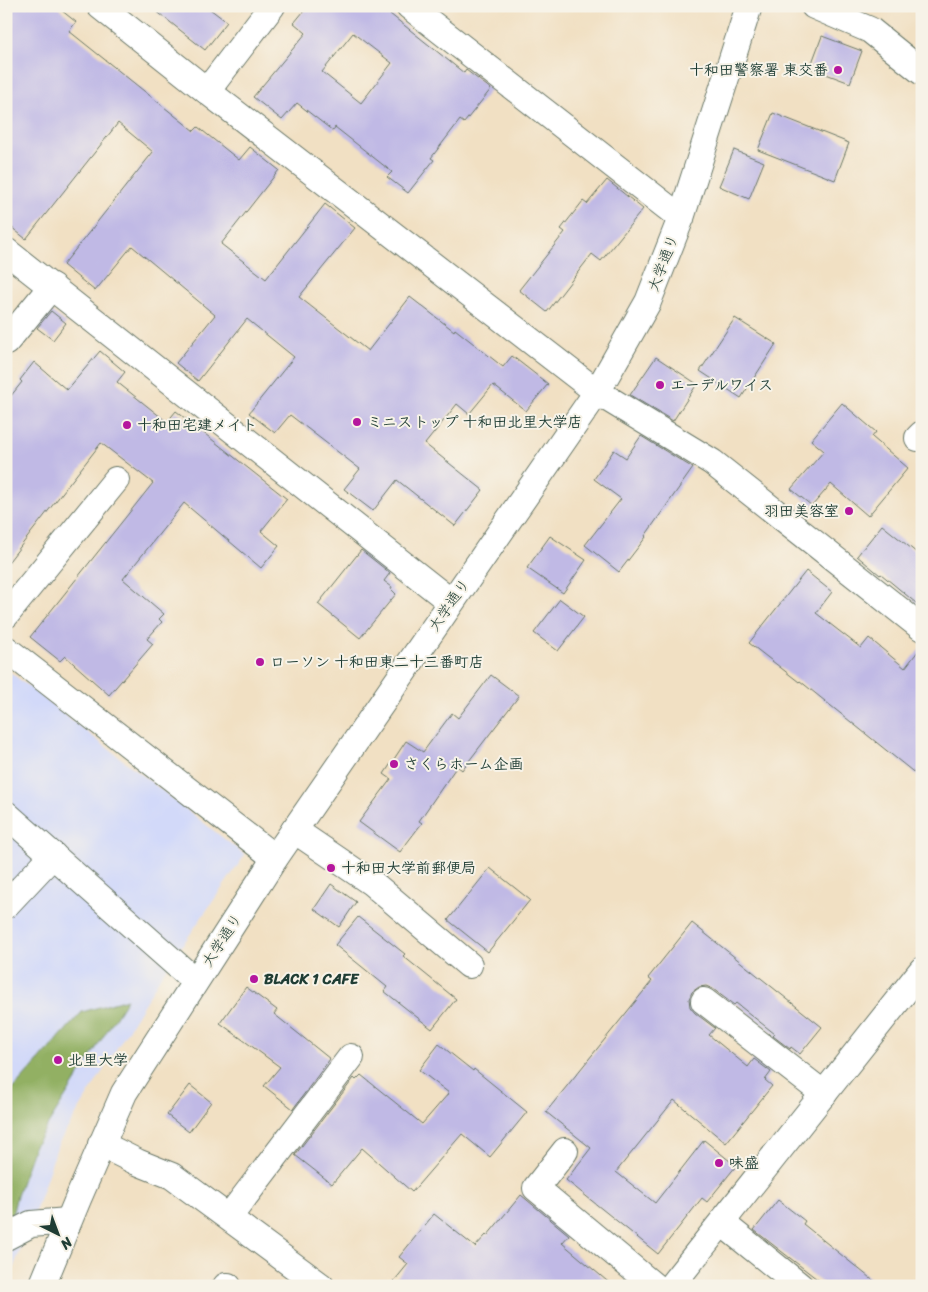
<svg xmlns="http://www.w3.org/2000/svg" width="928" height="1292" font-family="Sriracha,'Klee One',sans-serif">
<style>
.built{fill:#d2d9f9}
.forest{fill:#92b063;stroke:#58764c}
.building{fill:#c0b9e5;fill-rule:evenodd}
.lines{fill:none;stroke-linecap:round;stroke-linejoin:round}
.minor-casing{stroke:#687666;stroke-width:28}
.minor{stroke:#fff;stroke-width:26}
.poi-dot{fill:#b5179e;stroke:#f7f3e8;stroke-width:2}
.labels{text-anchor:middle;stroke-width:4;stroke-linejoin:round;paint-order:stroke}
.poi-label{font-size:15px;font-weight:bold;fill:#1f3d34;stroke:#f7f3e8;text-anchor:start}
.street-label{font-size:15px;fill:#1f3d34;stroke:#f7f3e8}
</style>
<rect width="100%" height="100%" fill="#f7f3e8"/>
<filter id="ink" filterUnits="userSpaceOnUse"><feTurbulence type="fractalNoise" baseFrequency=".02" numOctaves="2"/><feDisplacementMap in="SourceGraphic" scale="10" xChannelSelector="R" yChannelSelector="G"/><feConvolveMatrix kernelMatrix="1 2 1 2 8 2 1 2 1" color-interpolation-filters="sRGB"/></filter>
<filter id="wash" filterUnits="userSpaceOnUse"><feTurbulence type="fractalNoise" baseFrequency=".0096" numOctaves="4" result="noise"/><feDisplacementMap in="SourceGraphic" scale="20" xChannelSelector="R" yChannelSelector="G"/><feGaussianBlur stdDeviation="1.12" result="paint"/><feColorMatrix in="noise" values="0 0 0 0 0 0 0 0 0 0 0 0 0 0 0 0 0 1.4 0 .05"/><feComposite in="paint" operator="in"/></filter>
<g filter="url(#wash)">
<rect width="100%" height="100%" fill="#f1e0c3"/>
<path class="built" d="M6,669L245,855L161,976L58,1144L31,1224L6,1286Z"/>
<path class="forest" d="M127,999L34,1147L17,1195L6,1241V1097L82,1012Z"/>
<g id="blocks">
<g class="building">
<path d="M6,6H56L76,22L69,31L194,131L198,127L239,160L250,147L279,170L221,244L266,279L325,204L355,228L299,297L368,351L410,297L454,331L455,329L503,367L512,356L548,384L526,411L493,385L469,414L457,404L425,444L483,490L455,526L397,480L373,511L344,489L360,469L290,415L275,433L249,413L294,357L247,319L198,381L176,363L215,315L132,246L95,291L63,265L153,152L118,123L26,239L6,223Z"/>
<path d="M150,6H206L227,22L205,50Z"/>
<path d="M308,6H380L464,73L466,70L491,89L464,123L460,120L431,158L434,160L408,193L387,177L392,172L335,127L333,131L297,103L282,120L253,97L306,33L294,23ZM353,33L392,63L361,103L322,72Z"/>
<path d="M822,36L862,51L850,83L810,68Z"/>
<path d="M773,113L849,143L835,180L758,150Z"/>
<path d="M734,150L764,162L749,199L719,186Z"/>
<path d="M607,180L643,209L601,261L592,254L547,312L519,290L565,232L561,229L583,201L587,204Z"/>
<path d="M51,311L66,323L53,340L37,328Z"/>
<path d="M735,318L776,344L741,398L700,371Z"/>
<path d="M100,351L125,372L117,382L167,422L176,411L287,499L261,531L279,546L261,568L184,503L123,579L164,614L159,619L162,622L147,639L153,644L109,695L65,656L60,661L30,637L153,483L101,443L6,565V402L22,382L20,380L34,362L67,390Z"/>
<path d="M656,357L697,384L673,421L630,395Z"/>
<path d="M842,403L876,432L872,437L908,468L868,516L831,484L812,506L791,489L824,451L811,440Z"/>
<path d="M641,436L693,468L645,536L646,537L619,572L585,545L621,499L594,479L614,450L626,458Z"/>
<path d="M882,525L922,557V608L881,574L880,575L857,556Z"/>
<path d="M550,536L586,560L563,593L527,568Z"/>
<path d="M361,550L390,573L384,581L392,587L391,589L396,594L360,638L318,604Z"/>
<path d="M806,571L832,592L816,613L861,648L869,638L905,668L922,646V779L800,681L799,682L749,643Z"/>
<path d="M560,599L584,617L558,651L534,633Z"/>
<path d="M491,675L519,696L462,770L457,766L419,821L422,823L400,852L359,822L391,779L384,774L406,741L423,752L452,713L458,718Z"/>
<path d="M490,868L530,900L488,952L448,920Z"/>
<path d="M331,884L356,902L339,927L314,909Z"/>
<path d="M358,917L405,954L403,956L456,999L432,1029L384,991L387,987L335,945Z"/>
<path d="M692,923L822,1027L800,1054L791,1047L790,1049L773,1036L775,1034L736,1003L734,1005L713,989L706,986L699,987L692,992L689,999L690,1007L695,1013L715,1028L709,1035L748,1067L754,1059L771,1072L765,1080L772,1086L726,1143L674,1100L616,1172L655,1203L704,1140L736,1166L707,1202L702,1198L658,1254L566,1180L591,1148L546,1112L652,981L648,978Z"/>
<path d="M246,987L277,1010L274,1014L330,1059L293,1109L264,1086L280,1067L220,1023Z"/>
<path d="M439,1044L473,1071L474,1069L527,1112L490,1157L462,1134L412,1192L362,1148L332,1184L295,1155L354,1078L356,1080L361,1075L422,1124L449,1093L419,1070Z"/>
<path d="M190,1085L211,1102L189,1132L167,1115Z"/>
<path d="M521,1195L569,1235L562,1243L613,1286H390L408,1264L399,1257L434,1214L475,1247L486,1235L487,1236Z"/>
<path d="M778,1200L805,1221L803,1224L880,1286H826L754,1230Z"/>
</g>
</g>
</g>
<g filter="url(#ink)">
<use href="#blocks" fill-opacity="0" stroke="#687666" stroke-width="1"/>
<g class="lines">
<g class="minor-casing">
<g id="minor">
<path d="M100,6L207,91L597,392L712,462L922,628"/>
<path d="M409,6L681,218"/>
<path d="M814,6L870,30L922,72"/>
<path d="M207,91L272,6"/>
<path d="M6,251L451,602"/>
<path d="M6,342L52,286"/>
<path d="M918,438L922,434"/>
<path d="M6,615L116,480"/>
<path d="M6,649L275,858"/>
<path d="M6,814L195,981"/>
<path d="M294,830L372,883L469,965"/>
<path d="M6,905L53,855"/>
<path d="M704,1001L824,1094"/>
<path d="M101,1144L137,1162L172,1176L321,1286"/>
<path d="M565,1151L536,1188L654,1286"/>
<path d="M229,1217L351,1057"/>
<path d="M722,1223L800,1286"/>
<path d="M6,1237L31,1224L68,1221"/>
<path d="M42,1286L78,1199L124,1093L275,858L597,392L648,302L681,218L749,6"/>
<path d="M226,1286H228"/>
<path d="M671,1286L922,970"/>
</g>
</g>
<use href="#minor" class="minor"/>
</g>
</g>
<g class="poi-dot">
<circle cx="838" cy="70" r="5"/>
<circle cx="660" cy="385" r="5"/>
<circle cx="357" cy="422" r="5"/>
<circle cx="127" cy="425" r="5"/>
<circle cx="849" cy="511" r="5"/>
<circle cx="260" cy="662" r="5"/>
<circle cx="394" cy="764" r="5"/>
<circle cx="331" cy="868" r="5"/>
<circle cx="254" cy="979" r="5"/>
<circle cx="58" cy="1060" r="5"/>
<circle cx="719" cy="1163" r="5"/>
</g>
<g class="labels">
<g class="poi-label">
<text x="828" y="75" text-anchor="end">十和田警察署 東交番</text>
<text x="670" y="390">エーデルワイス</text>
<text x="367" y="427">ミニストップ 十和田北里大学店</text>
<text x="137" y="430">十和田宅建メイト</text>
<text x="839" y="516" text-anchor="end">羽田美容室</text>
<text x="270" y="667">ローソン 十和田東二十三番町店</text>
<text x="404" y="769">さくらホーム企画</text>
<text x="341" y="873">十和田大学前郵便局</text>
<text x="264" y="984">BLACK 1 CAFE</text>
<text x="68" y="1065">北里大学</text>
<text x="729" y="1168">味盛</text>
</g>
<g class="street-label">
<text transform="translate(663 263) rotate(-69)" y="5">大学通り</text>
<text transform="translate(449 605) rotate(-55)" y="5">大学通り</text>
<text transform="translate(222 940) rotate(-57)" y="5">大学通り</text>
</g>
</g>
<rect width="928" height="1292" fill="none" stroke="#f7f3e8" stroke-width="25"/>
<g transform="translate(58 1234) rotate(138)" stroke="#f7f3e8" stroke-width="4" paint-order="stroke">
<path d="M0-4L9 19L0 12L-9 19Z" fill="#1f3d34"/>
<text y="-8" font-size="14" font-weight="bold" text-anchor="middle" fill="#1f3d34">N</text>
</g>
</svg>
